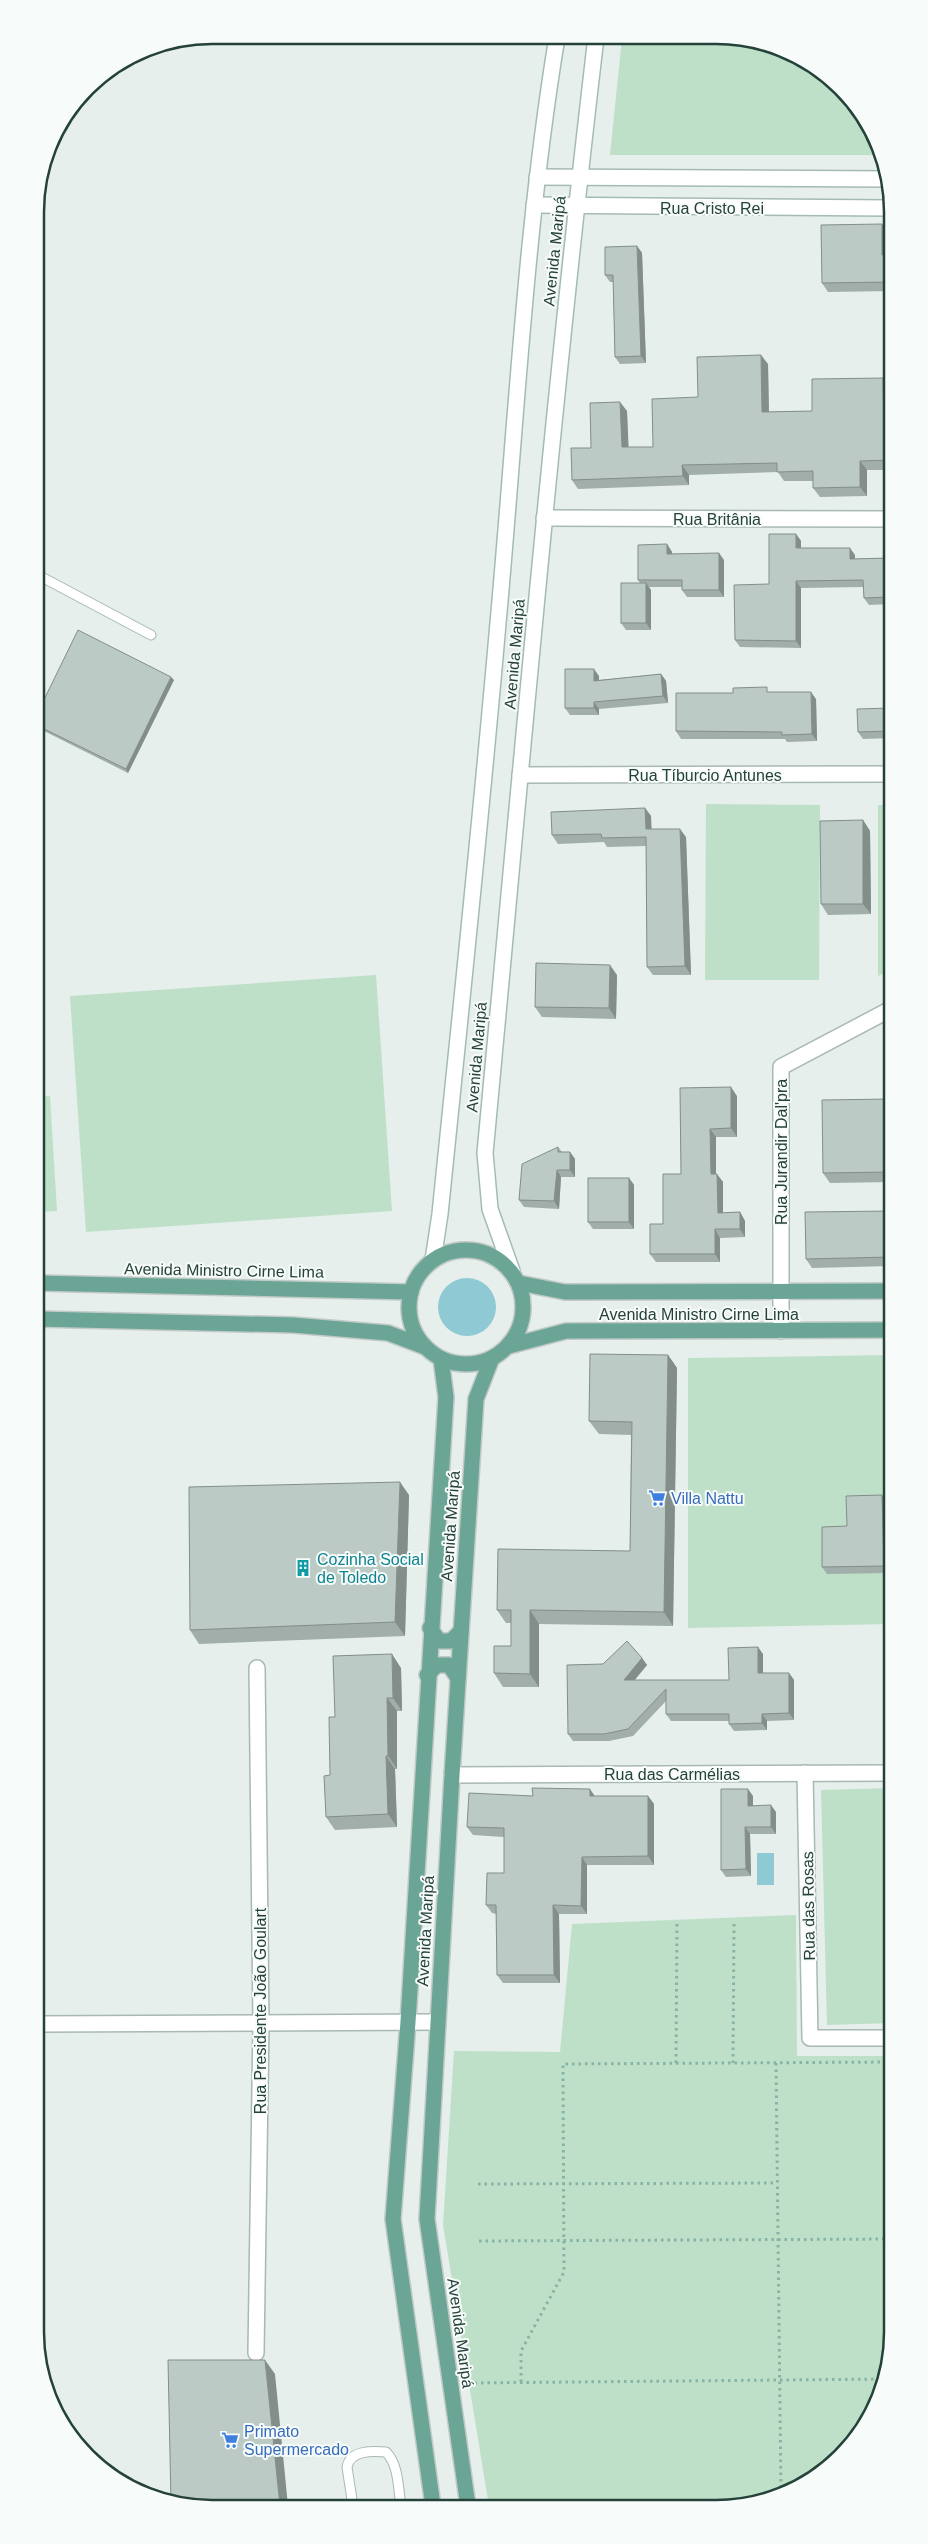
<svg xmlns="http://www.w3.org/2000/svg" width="928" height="2544" font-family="Arial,sans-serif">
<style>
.green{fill:#bfe0c8}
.water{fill:#8ec9d4}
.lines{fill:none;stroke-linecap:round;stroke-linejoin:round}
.lane-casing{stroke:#a8b8b2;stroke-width:11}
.street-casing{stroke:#a8b8b2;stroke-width:18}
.secondary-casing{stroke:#a4bbb3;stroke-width:18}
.primary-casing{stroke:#c2cac8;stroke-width:18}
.path{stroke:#86b3a5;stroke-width:3;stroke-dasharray:2.5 4;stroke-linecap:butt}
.lane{stroke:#fff;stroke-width:9}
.street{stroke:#fff;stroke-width:15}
.secondary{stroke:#fff;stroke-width:15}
.primary{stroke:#6aa596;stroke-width:15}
.wall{fill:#a1aea9}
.shaded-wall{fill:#838d89}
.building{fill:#bbcac4;stroke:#838d89}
.labels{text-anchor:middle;stroke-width:4;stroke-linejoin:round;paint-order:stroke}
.street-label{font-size:16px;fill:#24423a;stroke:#f7fbf9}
.shop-label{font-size:16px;fill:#366cbe;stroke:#f7fbf9;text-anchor:start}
.culture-label{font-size:16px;fill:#0d838f;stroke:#f7fbf9;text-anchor:start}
.rim{fill:none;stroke:#24423a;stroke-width:2.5}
</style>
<rect width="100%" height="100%" fill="#e6efeb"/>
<g class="green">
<path d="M622,38H751L804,59L841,87L875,133L882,155H610Z"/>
<path d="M706,804L820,805L819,980H705Z"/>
<path d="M878,805H890L891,970L878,976Z"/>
<path d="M376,975L392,1211L86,1232L70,996Z"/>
<path d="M50,1096L57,1211L37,1212V1097Z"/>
<path d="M891,1355L892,1624L688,1628V1358Z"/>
<path d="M892,1788V2023L827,2025L821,1790Z"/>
<path d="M796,1915L797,2056H892L893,2343L880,2400L849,2449L805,2485L751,2506H489L443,2225L454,2051L560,2052L572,1924Z"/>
</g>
<g class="water">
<circle cx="467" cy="1307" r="29"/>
<rect x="757" y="1853" width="17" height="32"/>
</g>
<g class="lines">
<g class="lane-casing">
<g id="lane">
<path d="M36,574L151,635"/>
<path d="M353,2506L347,2467C350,2450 372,2451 386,2452C399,2465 398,2488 401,2506"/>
</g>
</g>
<g class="street-casing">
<g id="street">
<path d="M544,518L890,519"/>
<path d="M520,775L890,774"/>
<path d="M781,1331V1067L891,1009"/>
<path d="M805,1773L810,2038H892"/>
<path d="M452,1775L892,1773"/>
<path d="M38,2024L437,2022"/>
<path d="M256,2353L261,2023L257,1668"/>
</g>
</g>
<g class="secondary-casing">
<g id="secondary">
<path d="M537,177L890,179"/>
<path d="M534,205L890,208"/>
<path d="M433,1260L440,1214C460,1017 481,820 498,623C516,427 525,231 557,37"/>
<path d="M512,1271L490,1209L485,1153C520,781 552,409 596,37"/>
</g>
</g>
<g class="primary-casing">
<g id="primary">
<circle cx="466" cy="1307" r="57"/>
<path d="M37,1283L411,1292"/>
<path d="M519,1283L565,1292L891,1291"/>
<path d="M37,1319L293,1325L388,1333L425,1347"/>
<path d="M509,1346L566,1331L891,1330"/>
<path d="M430,1628L439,1641H451L461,1631"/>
<path d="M427,1675L437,1665H449L458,1678"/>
<path d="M433,2506L393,2219L408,2022L446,1397L441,1359"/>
<path d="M468,2506L427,2219L452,1775L476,1399L492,1358"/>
</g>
</g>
<g class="path">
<path d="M676,2063L677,1924"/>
<path d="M733,2063L734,1924"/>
<path d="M776,2063L781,2494"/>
<path d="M478,2184L777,2183"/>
<path d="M479,2241L892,2239"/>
<path d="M521,2382V2351L564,2272L563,2064L892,2062"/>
<path d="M468,2383L884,2379"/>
</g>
<use href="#lane" class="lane"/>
<use href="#street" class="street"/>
<use href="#secondary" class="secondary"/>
<use href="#primary" class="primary"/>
</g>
<g class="wall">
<path d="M882,224L888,234L889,255H890V291L828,292L822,283Z"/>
<path d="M637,246L642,253L646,363L620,364L615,357L613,282H610L605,275Z"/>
<path d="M768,364L769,412L812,411L890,387V470H867V496L820,497L813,488V481H784L778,472L689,475V485L578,489L572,480L591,448L627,411L628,447H653L698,397Z"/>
<path d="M796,534L801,541V548L855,555V559L890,558V604L869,605L864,598L863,587L801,588V648L740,647L735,640L769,584Z"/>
<path d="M667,544L672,552V554L724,560V597H687L682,590V587H648L651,590V630H626L621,623L640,583L638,580Z"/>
<path d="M661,674L666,681L668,703L599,709V715H570L565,708L599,676V680Z"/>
<path d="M174,680L128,773L36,727V716Z"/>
<path d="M770,692L816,699L817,741L787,742L785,739H681L676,731L733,693Z"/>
<path d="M890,708V738L863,739L858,732Z"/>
<path d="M645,808L651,816V829L686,837L691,975H653L647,967L646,846L607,847L604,842L558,844L552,835Z"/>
<path d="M863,820L870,831L871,914L828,915L821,904Z"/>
<path d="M617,975L616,1019L542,1017L535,1007Z"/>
<path d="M680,1088L737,1096V1137H716V1174L723,1182V1213L740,1212L745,1221V1237L720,1238V1262H656L650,1254L663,1224L681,1174Z"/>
<path d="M891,1099V1182L830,1183L823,1173Z"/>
<path d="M558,1147L562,1152H570L575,1159V1177H561L559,1209L524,1207L519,1200Z"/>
<path d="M629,1178L634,1185V1229H593L588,1222Z"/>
<path d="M891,1211V1266L812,1268L806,1259Z"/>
<path d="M668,1355L677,1368L673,1626L539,1624V1687H503L494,1673L511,1646V1623H506L497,1610L630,1551L631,1435L599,1434L589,1421Z"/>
<path d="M409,1495L405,1636L199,1644L190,1630Z"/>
<path d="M882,1495L887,1502L888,1573L827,1574L822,1567L847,1526Z"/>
<path d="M763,1654V1673H789L794,1680V1720L767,1721V1730L734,1731L729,1724V1721H671L666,1714V1701L633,1736L609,1741H573L568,1734L603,1664L642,1658L647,1665L634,1680H729Z"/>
<path d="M401,1668L402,1711H397V1769H395L397,1827L335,1830L326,1817L330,1775L335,1717Z"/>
<path d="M533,1796H648L654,1804V1865H587V1914H559L560,1983H503L497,1975L496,1914L492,1913L486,1905L504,1873V1837L473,1835L467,1827Z"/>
<path d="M753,1796V1806L776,1812V1834H750L751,1876L726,1877L721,1870Z"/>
</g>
<g class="shaded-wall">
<path d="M882,224L888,234L889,265L882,255Z"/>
<path d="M637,246L642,253L646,363L641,356Z"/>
<path d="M761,355L768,364L769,422L762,412Z"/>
<path d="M883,378L890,387V450L884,441Z"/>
<path d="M620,402L627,411L629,457L622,447Z"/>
<path d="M860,461L867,470V496L860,487Z"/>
<path d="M682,465L689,475V485L683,476Z"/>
<path d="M796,534L801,541V555L796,548Z"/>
<path d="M667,544L672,552V561L667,554Z"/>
<path d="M850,548L855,555V566L850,559Z"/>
<path d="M719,553L724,560V597L719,590Z"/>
<path d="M796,581L801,588V648L796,641Z"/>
<path d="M646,583L651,590V630L646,623Z"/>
<path d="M594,669L599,676V688L594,681Z"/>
<path d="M661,674L666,681L668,703L663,696Z"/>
<path d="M171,677L174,680L128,773L126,769Z"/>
<path d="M811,692L816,699L817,741L812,734Z"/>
<path d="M594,702L599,709V715L594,708Z"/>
<path d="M645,808L651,816L652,837L646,829Z"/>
<path d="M863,820L870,831L871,914L863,904Z"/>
<path d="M680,829L686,837L691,975L685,966Z"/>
<path d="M610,965L617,975L616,1019L609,1008Z"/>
<path d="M731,1087L737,1096V1137L731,1128Z"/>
<path d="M710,1129L716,1137V1182L711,1174Z"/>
<path d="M570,1152L575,1159V1177L570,1170Z"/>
<path d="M557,1170L561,1177L559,1209L554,1201Z"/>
<path d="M717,1174L723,1182V1221L718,1213Z"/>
<path d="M629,1178L634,1185V1229L629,1222Z"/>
<path d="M740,1212L745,1221V1237L740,1229Z"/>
<path d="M715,1229L720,1238V1262L715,1254Z"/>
<path d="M668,1355L677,1368L673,1626L664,1612Z"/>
<path d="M400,1482L409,1495L405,1636L395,1622Z"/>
<path d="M882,1495L887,1502L888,1573L884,1566Z"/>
<path d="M530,1610L539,1624V1687L530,1674Z"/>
<path d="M758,1647L763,1654V1680L758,1673Z"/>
<path d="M392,1654L401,1668L402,1711L393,1698Z"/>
<path d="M642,1658L647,1665L629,1687L624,1680Z"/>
<path d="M789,1673L794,1680V1720L789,1713Z"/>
<path d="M387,1698L397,1711V1769L388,1756Z"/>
<path d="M762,1714L767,1721V1730L762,1723Z"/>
<path d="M386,1756L395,1769L397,1827L388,1814Z"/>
<path d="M590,1789L596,1798L590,1796Z"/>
<path d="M748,1789L753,1796V1813L748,1806Z"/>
<path d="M648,1796L654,1804V1865L648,1856Z"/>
<path d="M771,1805L776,1812V1834L771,1827Z"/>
<path d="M745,1827L750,1834L751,1876L746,1869Z"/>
<path d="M582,1857L587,1865V1914L581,1906Z"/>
<path d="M553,1905L559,1914L560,1983L554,1975Z"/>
<path d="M265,2360L275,2374L288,2506H280Z"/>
</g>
<g class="building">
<path d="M882,224V255H890V282L822,283L821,225Z"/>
<path d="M637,246L641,356L615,357L613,275H605V247Z"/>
<path d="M761,355L762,412L812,411V379L883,378L884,441H890V460L860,461V487L813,488V471L777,472V463L682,465L683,476L572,480L571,448H591L590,403L620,402L622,447H653L652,399L698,397L697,357Z"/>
<path d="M769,534H796V548H850V559L890,558V597L864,598L863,580L796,581V641L735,640L734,585L769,584Z"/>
<path d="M667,544V554L719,553V590H682V580H638V545Z"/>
<rect x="621" y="583" width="25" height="40"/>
<path d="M78,630L171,677L126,769L36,725V716Z"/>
<path d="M565,669H594V681L661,674L663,696L594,702V708H565Z"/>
<path d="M767,687V692H811L812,734L782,735V732L676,731V693H733V688Z"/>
<path d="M890,708V731L858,732L857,709Z"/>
<path d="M645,808L646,829H680L685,966L647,967L646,837L602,838L601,834L552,835L551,812Z"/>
<path d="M863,820V904H821L820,821Z"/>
<path d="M536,963L610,965L609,1008L535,1007Z"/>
<path d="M731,1087V1128L710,1129L711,1174H717L718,1213L740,1212V1229H715V1254H650V1224H663V1174H681L680,1088Z"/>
<path d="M891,1099V1172L823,1173L822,1100Z"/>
<path d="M558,1147V1152H570V1170H557L554,1201L519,1200L522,1164Z"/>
<rect x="588" y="1178" width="41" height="44"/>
<path d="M891,1211V1257L806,1259L805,1212Z"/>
<path d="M590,1354L668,1355L664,1612L530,1610V1674L494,1673V1646H511V1610H497L498,1549L630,1551L632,1422L589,1421Z"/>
<path d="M400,1482L395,1622L190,1630L189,1487Z"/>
<path d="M882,1495L884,1566L822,1567V1527L847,1526L846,1496Z"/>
<path d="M627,1641L642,1658L624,1680H729L728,1648L758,1647V1673H789V1713L762,1714V1723L729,1724V1714H666V1689L628,1729L604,1734H568L567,1665L603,1664Z"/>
<path d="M392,1654L393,1698H387L388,1756H386L388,1814L326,1817L324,1776L330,1775L329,1717H335L333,1656Z"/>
<path d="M532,1788L590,1789V1796H648V1856L582,1857L581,1906L553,1905L554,1975H497L496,1905H486L487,1873H504V1828L467,1827L469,1793L533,1796Z"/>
<path d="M721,1789H748V1806L771,1805V1827H745L746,1869L721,1870Z"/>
<path d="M168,2360H265L280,2506H178L171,2503Z"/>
</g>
<defs>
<g id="supermarket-bare" transform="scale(1.35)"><path d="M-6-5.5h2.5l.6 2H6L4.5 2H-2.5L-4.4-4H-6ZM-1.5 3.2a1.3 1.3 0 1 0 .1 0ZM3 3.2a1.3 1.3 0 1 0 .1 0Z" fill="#3f7fe0" stroke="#f7fbf9" stroke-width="2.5" paint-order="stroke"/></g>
<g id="building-bare" transform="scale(1.35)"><path d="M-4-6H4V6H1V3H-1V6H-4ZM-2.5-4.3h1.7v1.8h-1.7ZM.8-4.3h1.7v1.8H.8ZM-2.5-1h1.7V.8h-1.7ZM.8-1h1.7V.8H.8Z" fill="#0f9aa8" stroke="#f7fbf9" stroke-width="2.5" paint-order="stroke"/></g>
</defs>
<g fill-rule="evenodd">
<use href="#supermarket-bare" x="657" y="1498"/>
<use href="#building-bare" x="303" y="1568"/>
<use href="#supermarket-bare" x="230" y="2440"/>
</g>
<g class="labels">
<g class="street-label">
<text x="712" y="214">Rua Cristo Rei</text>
<text transform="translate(554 251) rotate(-84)" y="6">Avenida Maripá</text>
<text x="717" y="525">Rua Britânia</text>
<text transform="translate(514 654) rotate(-85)" y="6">Avenida Maripá</text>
<text x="705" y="781">Rua Tíburcio Antunes</text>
<text transform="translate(476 1057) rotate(-85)" y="6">Avenida Maripá</text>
<text transform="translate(781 1152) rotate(-90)" y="6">Rua Jurandir Dal'pra</text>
<text transform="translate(224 1270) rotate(1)" y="6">Avenida Ministro Cirne Lima</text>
<text x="699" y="1320">Avenida Ministro Cirne Lima</text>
<text transform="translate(450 1526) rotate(-86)" y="6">Avenida Maripá</text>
<text x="672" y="1780">Rua das Carmélias</text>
<text transform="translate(808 1906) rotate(-91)" y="6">Rua das Rosas</text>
<text transform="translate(425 1931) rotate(-87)" y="6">Avenida Maripá</text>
<text transform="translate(260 2011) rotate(-90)" y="6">Rua Presidente João Goulart</text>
<text transform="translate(461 2333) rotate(82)" y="6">Avenida Maripá</text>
</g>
<g class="shop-label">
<text x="671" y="1504">Villa Nattu</text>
<text x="244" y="2437">Primato<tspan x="244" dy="18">Supermercado</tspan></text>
</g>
<g class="culture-label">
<text x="317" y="1565">Cozinha Social<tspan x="317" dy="18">de Toledo</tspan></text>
</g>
</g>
<path d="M0 0H928V2544H0ZM212 44H716A168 168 0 0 1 884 212V2332A168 168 0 0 1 716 2500H212A168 168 0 0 1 44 2332V212A168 168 0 0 1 212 44Z" fill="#f7fbf9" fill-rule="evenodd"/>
<path class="rim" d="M212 44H716A168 168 0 0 1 884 212V2332A168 168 0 0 1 716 2500H212A168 168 0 0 1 44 2332V212A168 168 0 0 1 212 44Z"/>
</svg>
